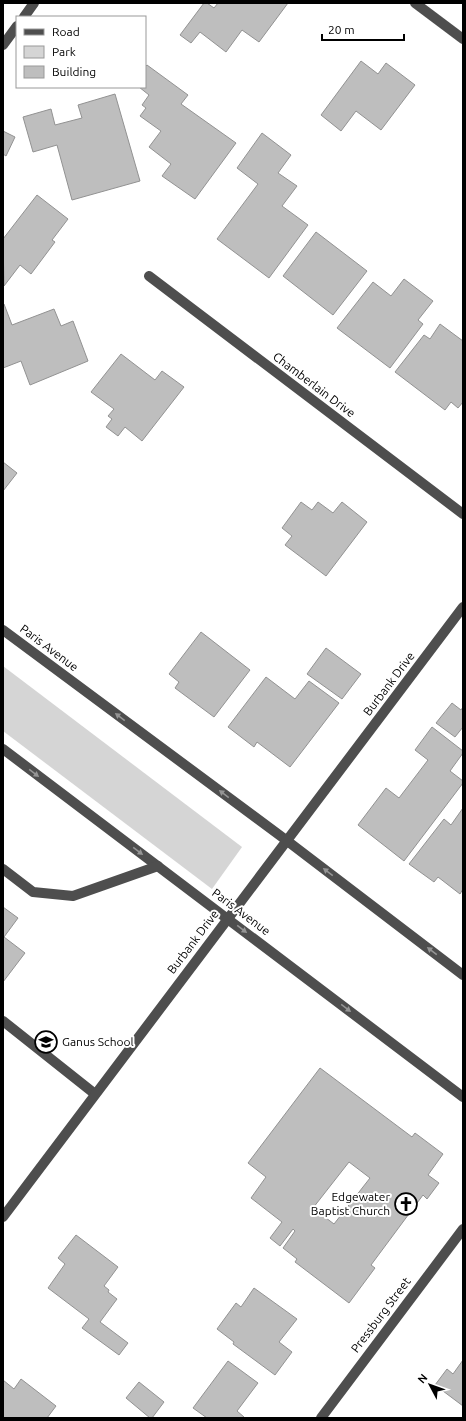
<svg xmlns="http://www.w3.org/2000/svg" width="466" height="1421" font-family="Ubuntu,sans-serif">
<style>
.green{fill:#d5d5d5}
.building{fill:#bebebe;stroke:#929292;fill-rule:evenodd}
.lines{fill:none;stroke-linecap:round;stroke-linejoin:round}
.minor{stroke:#4e4e4e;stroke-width:10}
.oneway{fill:#959595}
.labels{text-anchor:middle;stroke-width:4;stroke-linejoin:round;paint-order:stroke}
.street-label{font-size:12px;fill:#000;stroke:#fff}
.poi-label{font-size:12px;fill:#000;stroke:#fff;text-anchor:start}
</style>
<rect width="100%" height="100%" fill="#fff"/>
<path class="green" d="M3,666L242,847L212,889L3,731Z"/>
<g class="building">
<path d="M204,3H207L214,8L218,3H288L259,42L242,30L226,52L200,32L191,43L180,35Z"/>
<path d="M361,61L378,74L386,63L415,85L381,130L356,111L341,131L321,115Z"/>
<path d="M147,65L188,95L181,104L236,143L195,199L162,176L171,164L149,147L161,131L140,116L146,108L142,105L149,95L139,87H145V67Z"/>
<path d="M115,94L140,181L72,200L57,145L33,152L23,117L51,109L55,125L82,118L78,105Z"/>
<path d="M3,131L15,137L6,156L3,154Z"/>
<path d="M262,133L291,155L278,173L297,186L282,206L308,225L269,278L217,239L258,184L237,168Z"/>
<path d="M37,195L68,219L52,240L55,242L31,274L20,265L4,286L3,239Z"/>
<path d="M316,232L367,271L333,315L283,276Z"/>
<path d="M404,279L433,301L418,320L423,324L390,368L337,328L373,282L391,296Z"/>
<path d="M4,304L12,325L54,309L61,326L73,321L88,361L30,385L21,361L3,368V305Z"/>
<path d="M440,324L463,341V402L458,408L451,402L445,410L395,372L424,335L430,339Z"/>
<path d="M121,354L155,380L162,371L184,387L142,441L125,427L118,436L106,427L112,419L108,416L114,409L91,392Z"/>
<path d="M3,462L17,473L3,491Z"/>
<path d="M301,502L312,510L318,502L333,513L342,502L367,522L326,576L285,545L292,536L282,528Z"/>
<path d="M201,632L250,670L214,717L175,688L179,682L169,674Z"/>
<path d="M326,648L361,674L342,699L307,674Z"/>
<path d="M266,677L295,699L309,681L339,703L290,767L257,742L254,747L228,727Z"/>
<path d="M452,703L461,710L463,707V727L455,737L436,723Z"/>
<path d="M432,727L463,751V753L450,771L463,781V783L404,861L358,825L386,788L399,798L428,760L415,750Z"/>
<path d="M463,808V889L460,894L438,877L434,882L409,864L444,819L451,825Z"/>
<path d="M3,907L18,918L4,937L25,953L3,982Z"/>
<path d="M320,1068L412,1137L415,1133L443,1154L428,1175L439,1183L427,1199L423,1195L371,1265L375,1268L349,1303L295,1262L297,1259L283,1248L295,1231L293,1229L280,1246L270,1238L282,1222L251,1198L266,1177L248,1163ZM349,1162L370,1178L334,1224L313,1208Z"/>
<path d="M76,1235L118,1267L104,1286L109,1290L108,1292L117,1299L100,1322L128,1343L119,1355L82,1328L89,1319L48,1288L65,1264L58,1258Z"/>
<path d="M254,1288L297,1319L279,1342L292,1352L275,1375L233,1344L234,1342L217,1329L236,1303L241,1307Z"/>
<path d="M463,1360V1406L435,1385L447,1369L453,1374Z"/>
<path d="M228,1361L258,1383L237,1411L244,1417L243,1418H207L193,1408Z"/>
<path d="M21,1379L56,1406L47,1418H3V1380L14,1389Z"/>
<path d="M139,1382L164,1402L152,1418H150L126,1398Z"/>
</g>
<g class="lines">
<g class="minor">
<path d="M415,3L463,39"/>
<path d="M24,17L34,3"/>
<path d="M3,45L17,26"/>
<path d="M149,276L463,514"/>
<path d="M3,630L286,840L463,975"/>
<path d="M3,749L463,1097"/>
<path d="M3,869L33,892L73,896L158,866"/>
<path d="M3,1021L95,1094"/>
<path d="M3,1217L463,607"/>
<path d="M321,1418L463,1229"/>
</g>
</g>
<defs><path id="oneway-solid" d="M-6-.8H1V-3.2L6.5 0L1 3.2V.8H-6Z"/></defs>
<g class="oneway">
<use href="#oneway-solid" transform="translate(120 717) rotate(-143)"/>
<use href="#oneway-solid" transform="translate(34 773) rotate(37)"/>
<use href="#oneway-solid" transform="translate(224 794) rotate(-143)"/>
<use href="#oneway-solid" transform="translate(138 851) rotate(37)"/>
<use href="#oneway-solid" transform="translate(328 872) rotate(-143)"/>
<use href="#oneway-solid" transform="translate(242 929) rotate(37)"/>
<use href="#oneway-solid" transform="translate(432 951) rotate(-143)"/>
<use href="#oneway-solid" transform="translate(346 1008) rotate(37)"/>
</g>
<defs>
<g id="school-ring" transform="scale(1.15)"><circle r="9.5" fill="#fff" stroke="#000" stroke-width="1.5"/><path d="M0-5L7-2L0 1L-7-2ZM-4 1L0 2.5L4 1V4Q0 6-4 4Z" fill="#000"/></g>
<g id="church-ring" transform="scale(1.15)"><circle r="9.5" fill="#fff" stroke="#000" stroke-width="1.5"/><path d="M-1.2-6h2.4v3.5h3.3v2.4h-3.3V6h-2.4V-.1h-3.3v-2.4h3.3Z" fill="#000"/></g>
</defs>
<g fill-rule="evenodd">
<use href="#school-ring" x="46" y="1042"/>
<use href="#church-ring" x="406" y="1204"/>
</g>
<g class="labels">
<g class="street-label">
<text transform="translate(314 385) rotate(37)" y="4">Chamberlain Drive</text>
<text transform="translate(49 648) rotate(37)" y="4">Paris Avenue</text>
<text transform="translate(389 684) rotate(-53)" y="4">Burbank Drive</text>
<text transform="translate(241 912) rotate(37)" y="4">Paris Avenue</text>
<text transform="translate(193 942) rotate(-53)" y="4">Burbank Drive</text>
<text transform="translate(381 1315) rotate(-53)" y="4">Pressburg Street</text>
</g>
<g class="poi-label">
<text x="62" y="1046">Ganus School</text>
<text x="390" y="1201" text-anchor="end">Edgewater<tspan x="390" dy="14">Baptist Church</tspan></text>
</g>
</g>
<rect width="466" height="1421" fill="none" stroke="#000000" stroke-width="8"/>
<rect x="16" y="16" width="130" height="72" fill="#ffffff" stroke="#999999"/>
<rect x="24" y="29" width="20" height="6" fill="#4e4e4e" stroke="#999999"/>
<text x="52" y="36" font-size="12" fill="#000000">Road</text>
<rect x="24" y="46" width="20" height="12" fill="#d5d5d5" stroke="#999999"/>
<text x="52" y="56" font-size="12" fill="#000000">Park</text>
<rect x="24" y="66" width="20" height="12" fill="#bebebe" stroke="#999999"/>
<text x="52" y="76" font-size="12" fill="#000000">Building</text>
<g transform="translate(430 1385) rotate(311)" stroke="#ffffff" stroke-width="3" paint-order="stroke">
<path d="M0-3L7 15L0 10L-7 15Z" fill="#000000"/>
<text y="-6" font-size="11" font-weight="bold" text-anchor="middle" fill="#000000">N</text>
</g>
<path d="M322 34v6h82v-6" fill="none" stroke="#000000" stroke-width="2"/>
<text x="328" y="34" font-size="12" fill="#000000" stroke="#ffffff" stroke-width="3" paint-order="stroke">20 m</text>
</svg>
